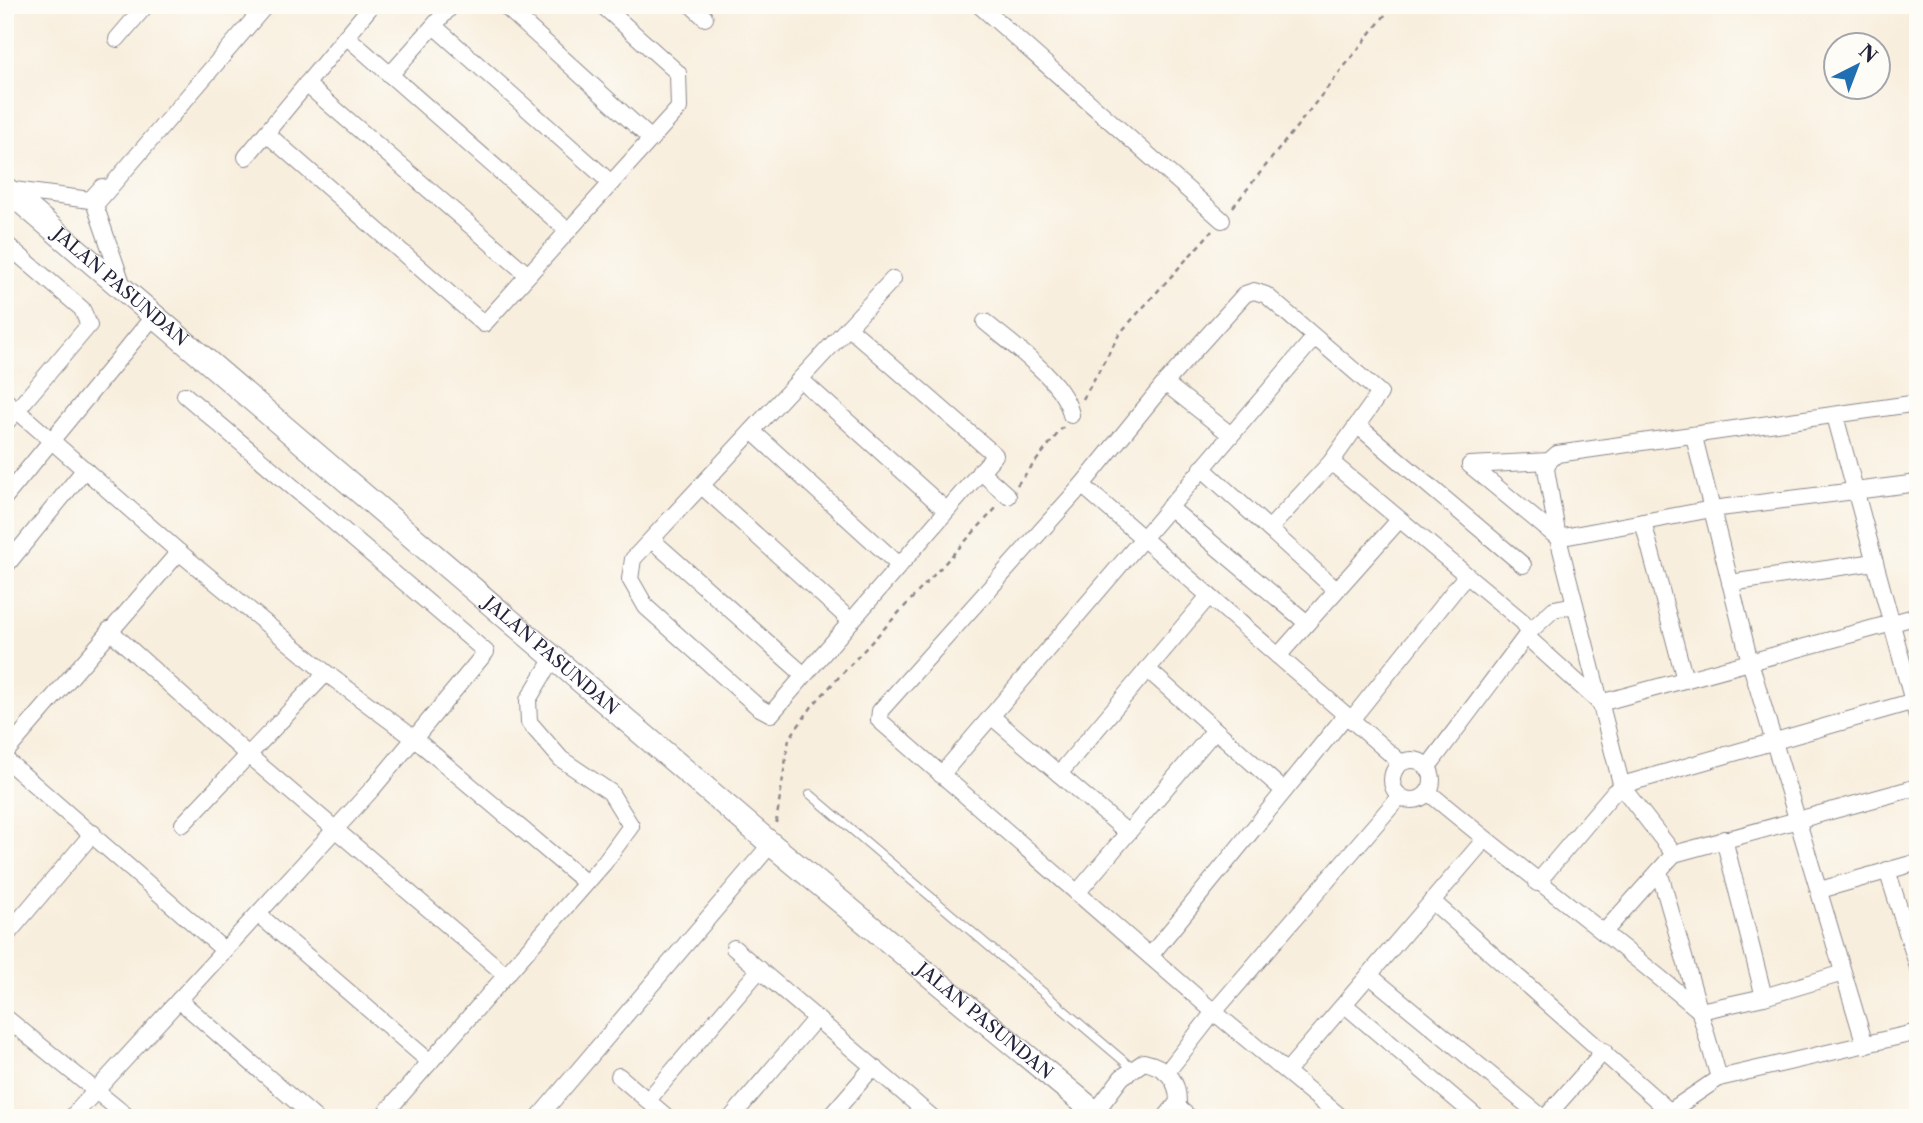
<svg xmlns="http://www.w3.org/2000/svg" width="1923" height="1123" font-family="'Libre Caslon Text',serif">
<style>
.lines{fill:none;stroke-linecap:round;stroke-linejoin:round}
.lane-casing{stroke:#8d888c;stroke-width:10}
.street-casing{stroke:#8d888c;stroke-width:18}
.secondary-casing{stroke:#8d888c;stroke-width:25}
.path{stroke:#8d888c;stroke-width:2.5;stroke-dasharray:5 5;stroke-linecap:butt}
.lane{stroke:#fff;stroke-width:8}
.street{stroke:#fff;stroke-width:16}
.secondary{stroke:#fff;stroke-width:23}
.labels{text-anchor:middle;stroke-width:5;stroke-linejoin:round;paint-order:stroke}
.street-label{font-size:18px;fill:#22223b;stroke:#fdfcf7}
</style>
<rect width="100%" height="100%" fill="#fdfcf7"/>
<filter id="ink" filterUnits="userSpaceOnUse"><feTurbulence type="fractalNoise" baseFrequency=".0143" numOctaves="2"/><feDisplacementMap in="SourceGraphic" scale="14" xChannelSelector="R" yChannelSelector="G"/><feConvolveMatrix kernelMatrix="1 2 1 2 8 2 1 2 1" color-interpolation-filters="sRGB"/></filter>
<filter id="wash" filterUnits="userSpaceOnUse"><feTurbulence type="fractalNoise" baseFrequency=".00686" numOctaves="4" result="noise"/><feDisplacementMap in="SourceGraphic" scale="28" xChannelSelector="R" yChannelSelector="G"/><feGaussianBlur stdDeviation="1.57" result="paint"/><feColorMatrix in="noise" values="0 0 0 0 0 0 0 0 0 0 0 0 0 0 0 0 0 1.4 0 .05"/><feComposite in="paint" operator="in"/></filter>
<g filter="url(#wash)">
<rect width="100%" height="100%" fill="#f8eedd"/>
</g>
<g filter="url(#ink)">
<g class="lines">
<g class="lane-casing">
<g id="lane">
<path d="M810,794L1132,1068"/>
<path d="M1178,1102L1196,1118"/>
</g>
</g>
<g class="street-casing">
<g id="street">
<path d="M504,5L651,139"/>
<path d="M691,5L705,18"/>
<path d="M979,5L1222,220"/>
<path d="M434,26L611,183"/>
<path d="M346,36L568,231"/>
<path d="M117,39L146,5"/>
<path d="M390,75L452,5"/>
<path d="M306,84L528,275"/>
<path d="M266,133L484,324L679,108L678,73L602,5"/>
<path d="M246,157L372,5"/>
<path d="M6,189L90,200L102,187"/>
<path d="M5,243L82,309L89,325L5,424"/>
<path d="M124,289L95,205L266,5"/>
<path d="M985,322C1011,344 1065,381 1071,415"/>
<path d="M848,327L995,455L771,714L758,707L646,607L630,579L633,559L893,279"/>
<path d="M800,379L946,510"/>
<path d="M1165,383L1231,435"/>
<path d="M5,400L179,552L326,673L415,739L586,883"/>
<path d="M1835,416L1918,720"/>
<path d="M1357,425L1523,565"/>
<path d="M752,431L899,565"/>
<path d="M1694,437L1750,662L1865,1045"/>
<path d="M1549,461L1546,469L1558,538L1622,787L1674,854"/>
<path d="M1331,462L1523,622L1529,632L1427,768"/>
<path d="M1470,465L1558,538L1712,509L1918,483"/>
<path d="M1470,465L1549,461L1557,454L1918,403"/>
<path d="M1202,468L1336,590"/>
<path d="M980,471L1008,496"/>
<path d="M1082,485L1401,763"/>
<path d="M702,486L851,621"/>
<path d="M5,497L153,317"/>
<path d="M1169,507L1307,623"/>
<path d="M1643,522L1685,680"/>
<path d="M1269,529L1331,462L1380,393L1266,295L1254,291L1245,294L1165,383L1082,485L880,711L879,720L1214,1012L1342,1118"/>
<path d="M652,540L804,675"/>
<path d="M5,567L85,469"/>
<path d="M1730,583L1875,562"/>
<path d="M109,630L248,755L506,975"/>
<path d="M1529,632L1554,609L1575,605"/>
<path d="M1527,637L1600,703L1918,616"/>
<path d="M1278,656L1399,520"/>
<path d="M1147,669L1284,791"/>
<path d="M991,716L1128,833"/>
<path d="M1351,720L1465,577"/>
<path d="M5,753L179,552"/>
<path d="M5,759L225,951"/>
<circle cx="1412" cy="780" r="20"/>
<path d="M1059,774L1209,596"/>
<path d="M941,775L1314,338"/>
<path d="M1428,792C1518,867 1611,936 1700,1011L1764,997L1843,973"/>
<path d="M183,824L326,673"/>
<path d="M1724,839L1764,997"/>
<path d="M1887,870L1918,967"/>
<path d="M1659,871L1719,1078"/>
<path d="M1537,883L1614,792L1629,783L1918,700"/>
<path d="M1820,890L1918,862"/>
<path d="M1077,893L1215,730"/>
<path d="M1432,901L1668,1110"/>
<path d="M259,915L430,1062"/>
<path d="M1605,931L1674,854L1918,787"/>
<path d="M5,937L93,833"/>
<path d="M734,948L933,1118"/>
<path d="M1150,956L1346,715"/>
<path d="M1369,975L1543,1118"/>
<path d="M179,1000L315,1118"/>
<path d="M1345,1005L1478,1118"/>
<path d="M5,1017L129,1118"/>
<path d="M1287,1071L1485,839"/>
<path d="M1167,1072L1214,1012L1400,796"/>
<path d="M619,1076L668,1118"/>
<path d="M648,1100L760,969"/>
<path d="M1663,1116L1719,1078L1918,1032"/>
<path d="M71,1118L373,788L486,652L185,395"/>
<path d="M381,1118L604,863L631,826L610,792L561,759L529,722L528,700L553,658"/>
<path d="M538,1118L771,844"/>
<path d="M731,1118L816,1018"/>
<path d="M829,1118L873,1067"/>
<path d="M1091,1118L1122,1077L1144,1062C1166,1067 1178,1079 1178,1102L1165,1118"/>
<path d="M1545,1118L1604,1051"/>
</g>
</g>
<g class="secondary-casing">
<g id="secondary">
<path id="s1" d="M5,188L771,844L1102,1118"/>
</g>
</g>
<g class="path">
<path d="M1233,207L1393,5"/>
<path d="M1083,399L1120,333L1212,231"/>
<path d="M1017,485L1063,427"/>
<path d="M776,823L789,739L813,705L998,506"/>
</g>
<use href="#lane" class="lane"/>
<use href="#street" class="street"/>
<use href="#secondary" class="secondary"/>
</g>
</g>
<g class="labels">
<g class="street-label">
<text dy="6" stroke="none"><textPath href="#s1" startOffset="152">JALAN PASUNDAN</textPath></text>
<text dy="6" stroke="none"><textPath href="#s1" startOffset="719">JALAN PASUNDAN</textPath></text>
<text dy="6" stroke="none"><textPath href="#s1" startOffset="1286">JALAN PASUNDAN</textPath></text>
</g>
</g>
<rect width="1923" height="1123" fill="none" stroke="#fdfcf7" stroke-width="28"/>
<g transform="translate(1857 66) rotate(42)"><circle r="33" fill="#fdfcf7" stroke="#a5a5ac" stroke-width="2"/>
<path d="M0-5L12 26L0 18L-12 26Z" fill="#1f6fb2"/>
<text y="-10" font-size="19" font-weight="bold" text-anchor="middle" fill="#22223b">N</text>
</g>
</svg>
